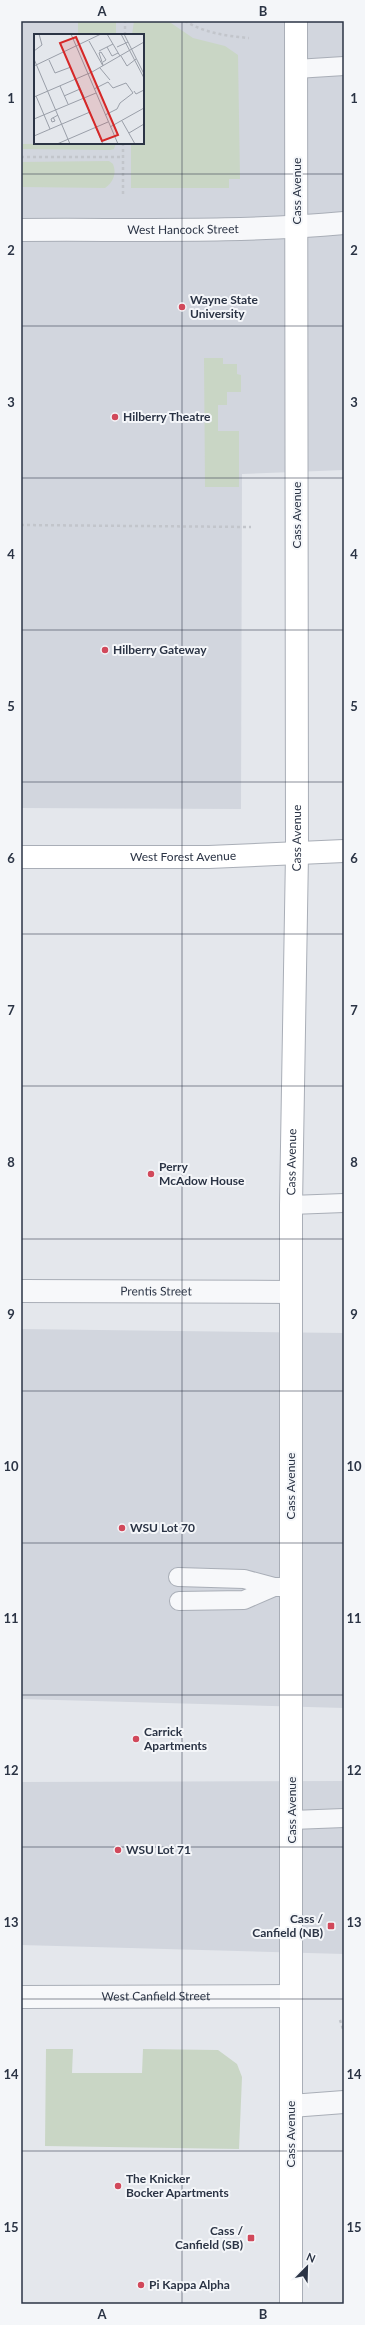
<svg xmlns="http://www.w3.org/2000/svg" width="365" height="2325" font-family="Lato,sans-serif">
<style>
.built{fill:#d2d6de;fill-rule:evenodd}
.green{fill:#c9d6c5}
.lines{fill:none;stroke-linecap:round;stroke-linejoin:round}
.lane-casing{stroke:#a9aeb7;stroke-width:20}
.street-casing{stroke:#a9aeb7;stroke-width:24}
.secondary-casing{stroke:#a9aeb7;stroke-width:24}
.path{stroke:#c2c5cb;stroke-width:2.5;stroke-dasharray:3 3;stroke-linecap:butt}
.lane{stroke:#f7f8fa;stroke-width:18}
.street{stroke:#f7f8fa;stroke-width:22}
.secondary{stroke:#fff;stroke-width:22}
.grid{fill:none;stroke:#2b3445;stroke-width:1;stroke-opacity:0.55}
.poi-dot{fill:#d1495b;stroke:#f4f6f9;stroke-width:1.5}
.labels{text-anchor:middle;stroke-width:4;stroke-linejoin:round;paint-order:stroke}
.street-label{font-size:12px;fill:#2b3445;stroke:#f4f6f9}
.poi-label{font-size:12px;font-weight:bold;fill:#2b3445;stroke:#f4f6f9;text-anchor:start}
.inset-road{fill:none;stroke:#9a9fa9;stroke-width:1}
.view{fill:#d62828;fill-opacity:0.15;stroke:#d62828;stroke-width:2}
.inset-edge{fill:none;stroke:#2b3445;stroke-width:2}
.neatline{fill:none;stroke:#2b3445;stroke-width:1.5}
.grid-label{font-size:13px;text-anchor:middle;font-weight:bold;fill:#2b3445}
</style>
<rect width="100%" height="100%" fill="#e4e7ec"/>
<g class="built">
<path d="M21,21H344V470L242,474L241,809L21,808ZM35,35H143V143H35Z"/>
<path d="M21,1329L344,1333V1708L21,1699Z"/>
<path d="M344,1781V1954L21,1945V1782Z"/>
</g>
<g class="green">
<rect x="78" y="21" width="38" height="14"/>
<path d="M134,21H168L193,38L225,46L238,55L240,179H229V188H131V143H143V35H132Z"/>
<path d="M116,143L114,149L110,150L23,149V144Z"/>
<path d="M109,161L113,164C117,174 113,182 105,188L21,187V162Z"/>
<path d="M204,358H223V364H237V374L241,375V392H227V405H218V431H239V487H205Z"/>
<path d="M46,2049H73L72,2073H142L143,2049L218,2050L237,2064L242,2077L239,2149L45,2146Z"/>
</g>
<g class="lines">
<g class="lane-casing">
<g id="lane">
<path d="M296,69L344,66"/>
<path d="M291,1205L344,1203"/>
<path d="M178,1577L244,1579L274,1587H291"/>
<path d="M179,1601L244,1600L274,1587"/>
<path d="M292,1820L344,1818"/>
</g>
</g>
<g class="street-casing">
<g id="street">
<path id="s1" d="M21,230C128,229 237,233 344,223"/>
<path id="s2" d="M21,1291L291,1292"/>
<path id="s3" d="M21,1997L290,1996"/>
<path d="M291,2106L344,2102"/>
</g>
</g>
<g class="secondary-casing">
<g id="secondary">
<path id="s4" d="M21,857H209L344,851"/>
<path id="s5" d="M291,2304V1205L297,854L296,21"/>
</g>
</g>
<g class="path">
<path d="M185,21C205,33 226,36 249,38"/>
<path d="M125,35V21"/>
<path d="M123,143V194"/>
<path d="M21,157H123"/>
<path d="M21,525L251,527"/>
<path d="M340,2020L344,2032"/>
</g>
<use href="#lane" class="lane"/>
<use href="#street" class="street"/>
<use href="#secondary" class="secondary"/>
</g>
<path class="grid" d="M182,21V2304M21,174H344M21,326H344M21,478H344M21,630H344M21,782H344M21,934H344M21,1086H344M21,1239H344M21,1391H344M21,1543H344M21,1695H344M21,1847H344M21,1999H344M21,2151H344"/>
<g class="poi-dot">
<circle cx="182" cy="307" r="4"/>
<circle cx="115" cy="417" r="4"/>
<circle cx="105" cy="650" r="4"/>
<circle cx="151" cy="1174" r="4"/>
<circle cx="122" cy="1528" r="4"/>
<circle cx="136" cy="1739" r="4"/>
<circle cx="118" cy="1850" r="4"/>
<rect x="327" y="1922" width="8" height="8" rx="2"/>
<circle cx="118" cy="2186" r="4"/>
<rect x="247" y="2234" width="8" height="8" rx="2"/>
<circle cx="141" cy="2285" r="4"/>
</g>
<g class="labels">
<g class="street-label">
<text transform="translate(297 191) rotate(-90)" y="4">Cass Avenue</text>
<text dy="4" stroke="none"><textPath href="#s1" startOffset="162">West Hancock Street</textPath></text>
<text transform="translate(297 515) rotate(-90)" y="4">Cass Avenue</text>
<text dy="4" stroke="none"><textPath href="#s5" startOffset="1466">Cass Avenue</textPath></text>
<text dy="4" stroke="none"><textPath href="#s4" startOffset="162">West Forest Avenue</textPath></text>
<text dy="4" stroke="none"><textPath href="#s5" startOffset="1142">Cass Avenue</textPath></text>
<text dy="4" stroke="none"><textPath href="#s2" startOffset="135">Prentis Street</textPath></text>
<text transform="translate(291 1486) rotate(-90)" y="4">Cass Avenue</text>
<text transform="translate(292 1810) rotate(-90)" y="4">Cass Avenue</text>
<text dy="4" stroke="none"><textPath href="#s3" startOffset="135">West Canfield Street</textPath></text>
<text transform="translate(291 2134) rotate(-90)" y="4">Cass Avenue</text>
</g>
<g class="poi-label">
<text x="190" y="304">Wayne State<tspan x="190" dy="14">University</tspan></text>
<text x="123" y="421">Hilberry Theatre</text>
<text x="113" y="654">Hilberry Gateway</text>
<text x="159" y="1171">Perry<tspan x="159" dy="14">McAdow House</tspan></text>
<text x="130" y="1532">WSU Lot 70</text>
<text x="144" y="1736">Carrick<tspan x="144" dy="14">Apartments</tspan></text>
<text x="126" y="1854">WSU Lot 71</text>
<text x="323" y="1923" text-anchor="end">Cass /<tspan x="323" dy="14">Canfield (NB)</tspan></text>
<text x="126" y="2183">The Knicker<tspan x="126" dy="14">Bocker Apartments</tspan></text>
<text x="243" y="2235" text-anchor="end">Cass /<tspan x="243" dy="14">Canfield (SB)</tspan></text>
<text x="149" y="2289">Pi Kappa Alpha</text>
</g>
</g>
<g transform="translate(34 34)">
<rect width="110" height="110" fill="#e4e7ec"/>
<path class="inset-road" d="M37,0L84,110M73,0L86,22M87,0L110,44M90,0L110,40M55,7L69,32M73,13L78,22L84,19M83,13L94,8M0,17L8,11L5,0M65,17L79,10M87,22L93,32L102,25M0,25L36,110M15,26L21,39L37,33M69,31L65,19L67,18L72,26L69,28M0,32L67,0M66,34L76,46M42,45L50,63M26,52L34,70M60,55L74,48L79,54L92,49L99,59L86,69L83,75L71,81M100,57L102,60L110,56M2,62L16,95M30,62L46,55M0,63L58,38L110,8M50,64L62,93M19,83L21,87L18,88L17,85L24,81M0,85L62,59M88,87L101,110M76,93L110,74M62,94L69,110M95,99L110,90M0,102L56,78M23,110L74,88"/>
<path class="view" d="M42,3L84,101L68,107L26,9Z"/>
<rect width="110" height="110" class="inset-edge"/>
</g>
<rect width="365" height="2325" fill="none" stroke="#f4f6f9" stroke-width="44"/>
<g transform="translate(307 2267) rotate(23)" stroke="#f4f6f9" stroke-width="3" paint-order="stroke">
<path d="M0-3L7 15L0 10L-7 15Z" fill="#2b3445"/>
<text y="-6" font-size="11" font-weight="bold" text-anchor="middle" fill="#2b3445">N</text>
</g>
<rect x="22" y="22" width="321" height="2281" class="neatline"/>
<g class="grid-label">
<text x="102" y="16">A</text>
<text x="263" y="16">B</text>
<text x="11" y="103">1</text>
<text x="354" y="103">1</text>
<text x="11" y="255">2</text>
<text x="354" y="255">2</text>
<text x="11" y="407">3</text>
<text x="354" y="407">3</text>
<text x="11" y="559">4</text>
<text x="354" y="559">4</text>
<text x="11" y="711">5</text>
<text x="354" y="711">5</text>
<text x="11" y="863">6</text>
<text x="354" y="863">6</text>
<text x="11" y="1015">7</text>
<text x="354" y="1015">7</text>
<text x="11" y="1167">8</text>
<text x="354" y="1167">8</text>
<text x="11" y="1319">9</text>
<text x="354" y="1319">9</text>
<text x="11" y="1471">10</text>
<text x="354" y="1471">10</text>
<text x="11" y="1623">11</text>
<text x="354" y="1623">11</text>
<text x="11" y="1775">12</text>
<text x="354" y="1775">12</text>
<text x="11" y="1927">13</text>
<text x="354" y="1927">13</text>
<text x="11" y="2079">14</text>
<text x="354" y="2079">14</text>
<text x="11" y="2232">15</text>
<text x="354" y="2232">15</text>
<text x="102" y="2319">A</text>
<text x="263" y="2319">B</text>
</g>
</svg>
